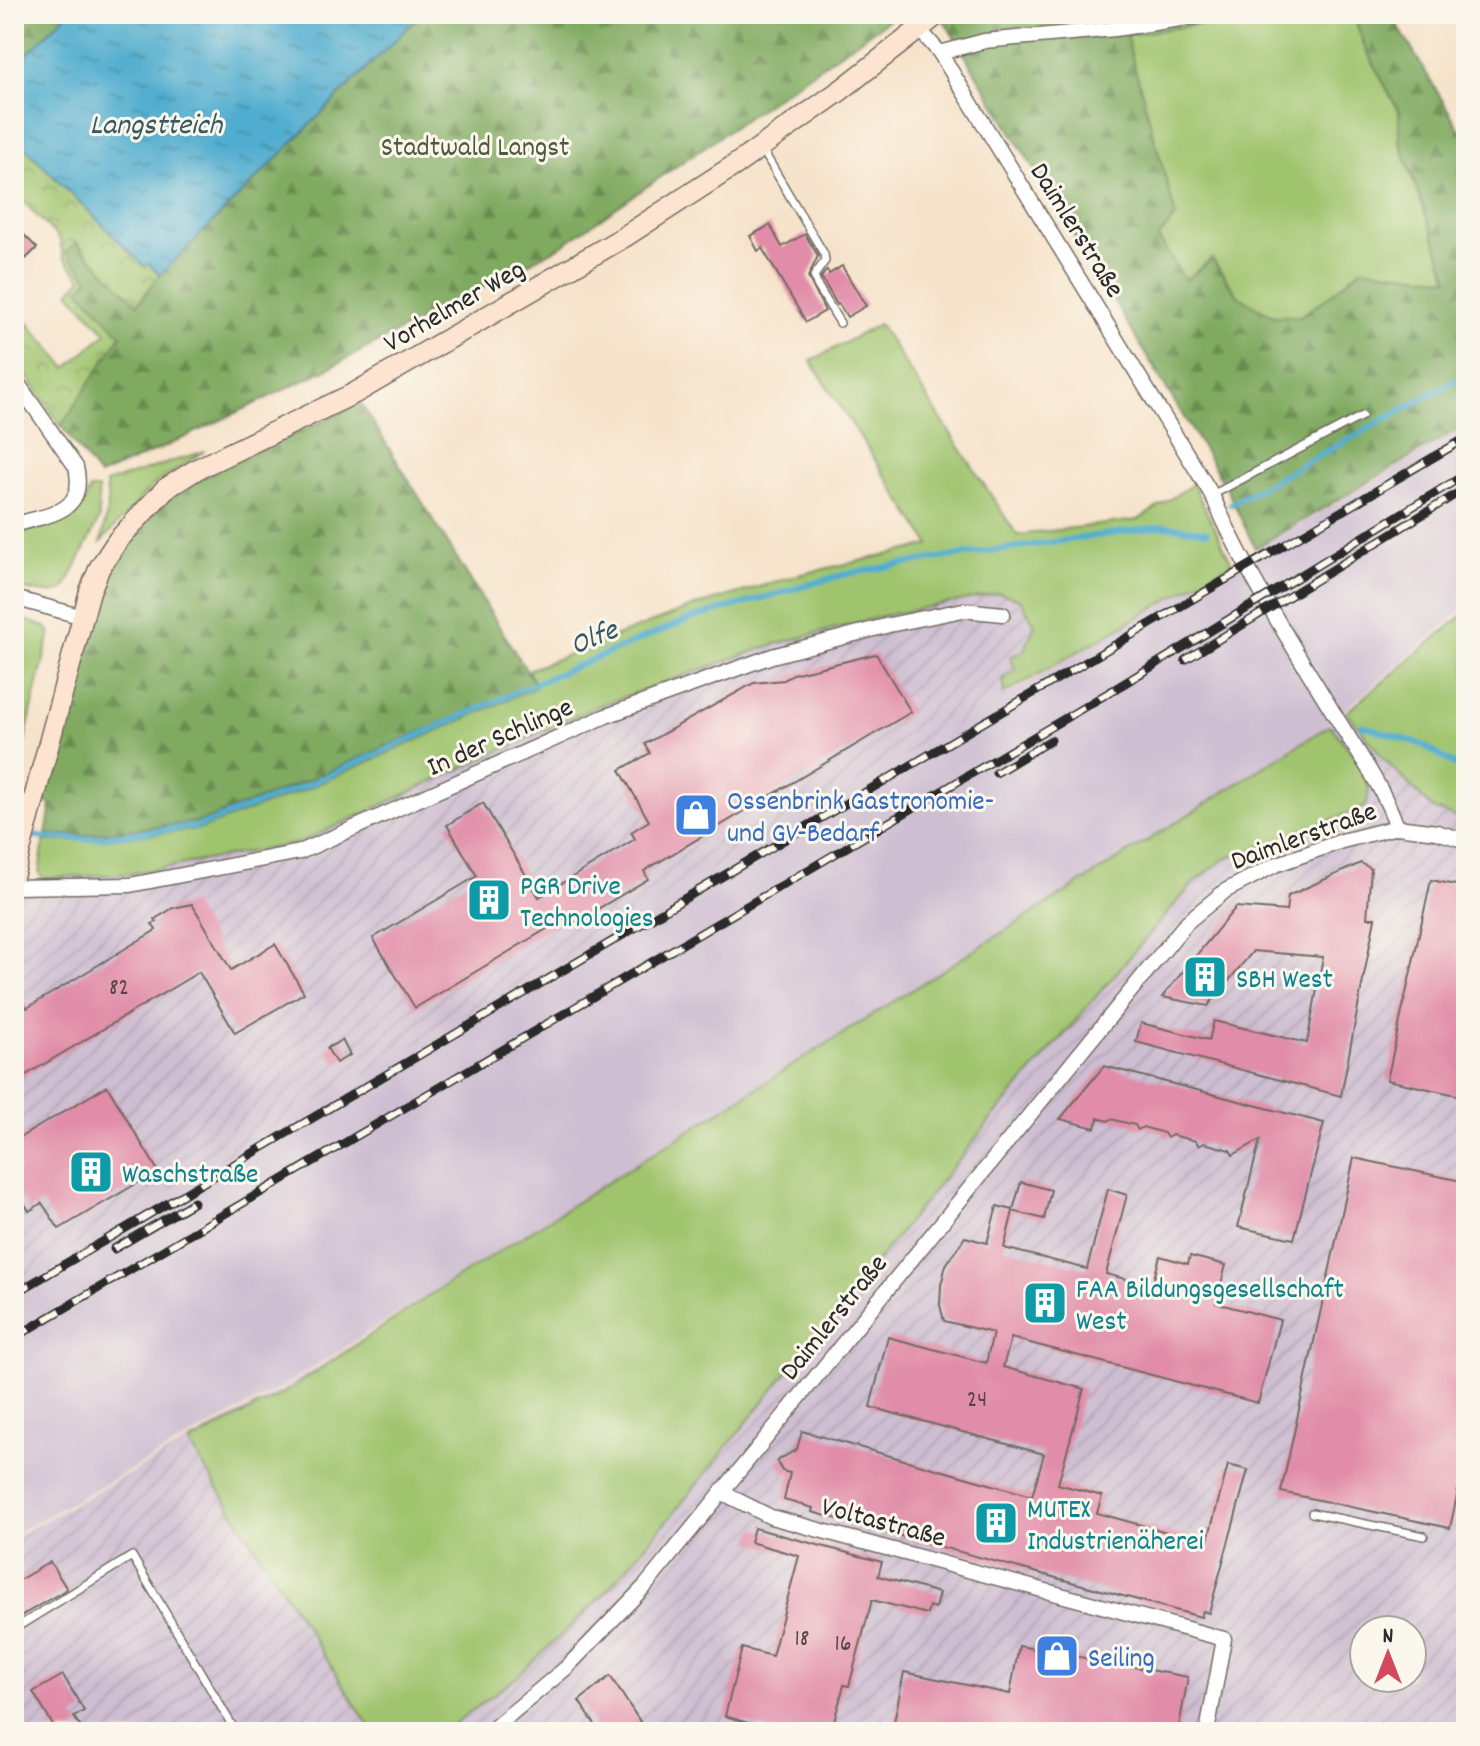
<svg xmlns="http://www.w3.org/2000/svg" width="1480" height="1746" font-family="Dekko,sans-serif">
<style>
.industrial{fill:url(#industrial-furrows);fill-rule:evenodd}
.railway{fill:#cebed1}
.green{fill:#a0c46e;stroke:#66784c;stroke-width:2}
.forest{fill:url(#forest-firs);stroke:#566a46;stroke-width:2}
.park{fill:url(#park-crowns);stroke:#66784c;stroke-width:2}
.water{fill:url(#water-ripples);stroke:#3e6c7d;stroke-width:2}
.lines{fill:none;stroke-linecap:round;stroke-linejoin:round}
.stream{stroke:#51adcf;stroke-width:6}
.building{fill:#e18da9}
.lane-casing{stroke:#726b63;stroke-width:10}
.street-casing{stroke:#726b63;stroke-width:17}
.secondary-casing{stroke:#726b63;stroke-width:23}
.lane{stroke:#fff;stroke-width:7}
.street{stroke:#fff;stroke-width:14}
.secondary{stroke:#fde4d1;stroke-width:20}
.rail-casing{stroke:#2b2b2b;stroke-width:9}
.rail{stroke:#fbf7ec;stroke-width:6;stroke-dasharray:18;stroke-linecap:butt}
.labels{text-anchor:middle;stroke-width:6;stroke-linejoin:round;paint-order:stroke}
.number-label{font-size:24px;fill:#58444a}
.park-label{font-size:28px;fill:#4e593f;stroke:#fbf7ec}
.street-label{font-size:28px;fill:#2b2b2b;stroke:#fbf7ec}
.shop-label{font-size:28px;fill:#366cbe;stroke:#fbf7ec;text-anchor:start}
.culture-label{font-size:28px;fill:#0d838f;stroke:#fbf7ec;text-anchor:start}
.water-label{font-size:30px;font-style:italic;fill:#385864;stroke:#fbf7ec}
</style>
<defs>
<pattern id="industrial-furrows" width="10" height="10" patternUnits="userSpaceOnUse" patternTransform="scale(2)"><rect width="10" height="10" fill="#cebed1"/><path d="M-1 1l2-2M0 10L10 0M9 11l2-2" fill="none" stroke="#b1a3b4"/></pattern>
<pattern id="forest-firs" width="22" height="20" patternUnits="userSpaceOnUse" patternTransform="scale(2)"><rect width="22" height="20" fill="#80aa61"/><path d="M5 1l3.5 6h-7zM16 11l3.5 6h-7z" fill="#698b50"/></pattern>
<pattern id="park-crowns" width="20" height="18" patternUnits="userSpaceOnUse" patternTransform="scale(2)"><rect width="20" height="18" fill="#a0c46e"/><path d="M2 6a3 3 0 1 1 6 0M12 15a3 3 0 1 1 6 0" fill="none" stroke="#839f5b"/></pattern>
<pattern id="water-ripples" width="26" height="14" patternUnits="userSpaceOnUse" patternTransform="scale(2)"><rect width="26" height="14" fill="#51adcf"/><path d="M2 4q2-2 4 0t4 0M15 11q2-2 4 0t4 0" fill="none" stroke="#438da8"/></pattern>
</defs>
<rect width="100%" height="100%" fill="#fbf7ec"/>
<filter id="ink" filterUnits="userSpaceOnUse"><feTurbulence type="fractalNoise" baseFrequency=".0125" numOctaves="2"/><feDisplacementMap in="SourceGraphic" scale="16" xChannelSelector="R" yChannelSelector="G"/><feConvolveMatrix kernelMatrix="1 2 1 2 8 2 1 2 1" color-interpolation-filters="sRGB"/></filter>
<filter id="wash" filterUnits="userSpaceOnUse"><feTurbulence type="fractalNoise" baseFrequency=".006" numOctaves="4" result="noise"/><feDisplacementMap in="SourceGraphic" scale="32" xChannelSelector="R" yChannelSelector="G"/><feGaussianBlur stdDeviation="1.8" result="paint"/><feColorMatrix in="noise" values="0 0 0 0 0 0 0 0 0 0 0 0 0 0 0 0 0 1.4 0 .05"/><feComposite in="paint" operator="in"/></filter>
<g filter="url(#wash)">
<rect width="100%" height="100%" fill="#f6e3cb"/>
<g class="industrial">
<path d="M999,593L1020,599L1035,625L1004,694L1005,696L14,1283V880L129,874L769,646L883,616Z"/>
<path d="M1466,610V1732H14V1537L285,1388L1327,727ZM1364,1630H1412V1678H1364Z"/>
</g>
<path class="railway" d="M1466,427V607L1325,727L284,1386L14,1534V1283L1005,696Z"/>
<g class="green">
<path d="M1268,14H1353L1366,49L1399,112V140L1449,280L1362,268L1327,298L1300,316H1273L1237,296L1212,259L1185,281L1158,238L1126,35Z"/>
<path d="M879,324L1017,535L1138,520L1193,484L1232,563L1004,694L1003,679L1016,670L1010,657L1024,651L1035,625L1020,599L999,593L883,616L769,646L600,705L299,843L129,874L43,878L39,873L44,841H87L201,829L307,789L536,687L528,670L692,607L802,574L930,545L811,361Z"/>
<path d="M205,451L154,484L101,542L108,507L106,483Z"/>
<path d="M90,489H98L99,519L65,588C51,598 31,590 14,587V535C47,525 77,525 90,489Z"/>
<path d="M1466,613V821L1433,809L1386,761L1347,712Z"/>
<path d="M14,616L46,627L50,633L15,782L16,800L14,808Z"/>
<path d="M1330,725C1347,748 1379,777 1365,807L1223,860L1193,883L989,1122L672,1515L605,1593L516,1678L443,1732H373L189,1443L289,1390L433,1293Z"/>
</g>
<g class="forest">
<path d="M14,14H67L14,67Z"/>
<path d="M421,14H897L558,248L325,370L169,445L99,476L61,426L120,335L79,289L89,279L65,252L75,242L138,304L160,275Z"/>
<path d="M940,14H1268L1126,35L1176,216L1158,238L1185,280L1212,259L1238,296L1273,316H1300L1327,298L1362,268L1449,279L1399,139V112L1366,49L1353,14H1391L1466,140V425L1255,548L1225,485Z"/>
<path d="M361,403L534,683L304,782L200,822L87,835H46L51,804L43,801L91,619L109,569L145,522L168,499L202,477Z"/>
</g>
<path class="park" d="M14,137L145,267L149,264L160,275L137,304L76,242L66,252L89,279L79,289L121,335L61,426L14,358V307L67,368L106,333L69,292L82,279L64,258L59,238L14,192Z"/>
<path class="water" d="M67,14H421L160,275L149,264L145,267L14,137V67Z"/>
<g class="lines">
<g class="stream">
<path d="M1231,504L1466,375"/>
<path d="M1362,725L1423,745L1466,772"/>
<path d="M14,831L45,838L87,839L200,826L305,786L541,681L690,619L846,574L927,560L1166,526L1207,532"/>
</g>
</g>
<g id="blocks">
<g class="building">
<path d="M14,225L37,248L14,270Z"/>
<path d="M770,225L782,247L805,234L818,256L808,277L825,311L806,322L762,248L758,251L750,236Z"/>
<path d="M842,266L866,306L847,317L839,304L837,305L821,277L827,270L829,274Z"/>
<path d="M876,654L911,712L644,871L648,879L574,923L570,915L415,1008L373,938L477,876L447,825L483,803L539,897L635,839L631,832L649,821L620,770L650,753L645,744L754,683L784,680L793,674Z"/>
<path d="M1361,863L1371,869L1367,918H1375L1341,1096L1136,1042L1141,1023L1209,1040L1214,1021L1307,1043L1323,957L1253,951L1208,1006L1162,997L1236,907L1286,911L1288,896Z"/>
<path d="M1431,880L1466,887V1097L1387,1080Z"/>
<path d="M192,904L231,970L275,944L304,993L235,1033L199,972L14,1082V987L27,1008L156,930L152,924L157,922L155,919L173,908Z"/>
<path d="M342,1040L350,1055L336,1063L327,1048Z"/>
<path d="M1104,1066L1324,1123L1294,1239L1238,1227L1260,1140L1233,1155L1230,1150L1204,1143L1199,1146L1196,1141L1172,1135L1167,1138L1164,1133L1143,1127L1138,1130L1135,1125L1111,1119L1108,1121L1098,1118L1095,1128L1060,1119Z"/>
<path d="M107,1086L158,1171L59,1229L42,1203L29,1211L14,1186V1172L20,1168L14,1157V1141Z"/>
<path d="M1354,1158L1466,1182V1455L1450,1528L1281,1492Z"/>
<path d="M1021,1182L1051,1190L1044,1219L1013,1211L1004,1248L1087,1269L1108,1189L1127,1195L1106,1274L1152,1286L1160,1256L1188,1264L1190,1256L1226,1265L1216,1303L1280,1320L1258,1403L1011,1338L1003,1367L1084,1389L1058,1484L1102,1496L1097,1513L1207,1543L1228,1465L1248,1470L1209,1613L1203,1611L1201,1617L812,1512L813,1508L784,1500L790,1473L782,1471L777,1461L797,1449L802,1431L1032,1496L1044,1454L870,1407L888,1337L986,1363L993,1333L944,1321L940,1305L941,1285L946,1265L965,1237L987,1243L997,1206L1013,1210Z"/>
<path d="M754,1528L882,1562L878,1576L939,1593L935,1608L929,1606L927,1614L872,1600L849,1686L844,1685L831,1732H779L725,1716L742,1648L772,1656L799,1556L750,1542Z"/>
<path d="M50,1562L67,1589L14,1620V1583Z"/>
<path d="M1019,1646L1188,1677L1178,1732H892L904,1672L1010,1694Z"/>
<path d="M63,1675L84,1711L74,1717L80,1726L70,1732H57L33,1692Z"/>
<path d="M610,1676L647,1732H600L579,1701Z"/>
</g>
</g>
</g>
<g filter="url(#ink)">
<use href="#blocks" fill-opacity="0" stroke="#726b63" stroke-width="2"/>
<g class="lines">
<g class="lane-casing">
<g id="lane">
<path d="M762,149L824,254L825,261L814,276L817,285L840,323"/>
<path d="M1212,495L1362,416"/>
<path d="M1312,1513L1424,1536"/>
<path d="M14,1629L132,1556L233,1727L225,1732"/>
</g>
</g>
<g class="street-casing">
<g id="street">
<path d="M919,29L940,53L1212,495C1247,575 1295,650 1341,725C1362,759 1384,789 1397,827"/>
<path d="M940,53L984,41L1115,29L1213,14"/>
<path d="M14,378L76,467C87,514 48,514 14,525"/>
<path d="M14,598L83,617"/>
<path d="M14,887L130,885L300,852L606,716L772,656L889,625L963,610L1003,614"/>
<path d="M721,1492L771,1517L1224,1639L1207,1732"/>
<path d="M489,1732L566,1668L646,1585L1187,922L1225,891L1275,865L1342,841L1397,827L1437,832L1466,841"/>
</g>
</g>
<g class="secondary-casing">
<path id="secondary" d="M14,873L90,591L100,567L118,540L165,489L197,469L355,393L624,237L738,163L841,90L938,14"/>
</g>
<use href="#lane" class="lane"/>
<use href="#street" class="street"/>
<use href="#secondary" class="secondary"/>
<g class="rail-casing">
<g id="rail">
<path d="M1185,660L1466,488"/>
<path d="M996,773L1051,740"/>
<path d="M114,1249L194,1202"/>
<path d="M14,1294L1466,438"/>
<path d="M14,1338L1120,686L1466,474"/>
</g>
</g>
<use href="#rail" class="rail"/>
</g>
</g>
<defs>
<g id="shop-square" transform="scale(2.3)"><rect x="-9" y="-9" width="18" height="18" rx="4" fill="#3f7fe0" stroke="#fbf7ec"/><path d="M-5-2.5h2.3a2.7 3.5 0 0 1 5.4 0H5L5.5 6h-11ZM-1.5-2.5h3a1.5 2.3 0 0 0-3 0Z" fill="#fff"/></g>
<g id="building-square" transform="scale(2.3)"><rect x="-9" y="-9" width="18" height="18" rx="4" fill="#0f9aa8" stroke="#fbf7ec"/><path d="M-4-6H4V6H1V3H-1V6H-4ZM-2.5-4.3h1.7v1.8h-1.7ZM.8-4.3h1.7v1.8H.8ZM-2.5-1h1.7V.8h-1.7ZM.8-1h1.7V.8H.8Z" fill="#fff"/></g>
</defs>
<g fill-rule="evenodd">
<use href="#shop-square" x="696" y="815"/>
<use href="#building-square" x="489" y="900"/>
<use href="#building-square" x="1205" y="977"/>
<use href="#building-square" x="91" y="1172"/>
<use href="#building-square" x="1045" y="1303"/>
<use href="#building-square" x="996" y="1523"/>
<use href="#shop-square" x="1057" y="1656"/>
</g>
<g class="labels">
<g class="number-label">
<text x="119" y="994">82</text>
<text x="977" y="1406">24</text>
<text x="802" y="1645">18</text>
<text x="843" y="1650">16</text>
</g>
<g class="park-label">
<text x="475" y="155">Stadtwald Langst</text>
</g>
<g class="street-label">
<text transform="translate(1079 229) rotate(58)" y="10">Daimlerstraße</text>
<text transform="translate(453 304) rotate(-30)" y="10">Vorhelmer Weg</text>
<text transform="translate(499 735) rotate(-24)" y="10">In der Schlinge</text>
<text transform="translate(1303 834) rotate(-20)" y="10">Daimlerstraße</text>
<text transform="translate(832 1316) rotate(-51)" y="10">Daimlerstraße</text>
<text transform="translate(884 1520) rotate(15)" y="10">Voltastraße</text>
</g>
<g class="shop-label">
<text x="727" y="809">Ossenbrink Gastronomie-<tspan x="727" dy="32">und GV-Bedarf</tspan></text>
<text x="1088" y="1666">Seiling</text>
</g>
<g class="culture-label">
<text x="520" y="894">PGR Drive<tspan x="520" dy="32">Technologies</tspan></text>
<text x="1236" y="987">SBH West</text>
<text x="122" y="1182">Waschstraße</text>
<text x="1076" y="1297">FAA Bildungsgesellschaft<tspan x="1076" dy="32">West</tspan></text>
<text x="1027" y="1517">MUTEX<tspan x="1027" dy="32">Industrienäherei</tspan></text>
</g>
<g class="water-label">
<text x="156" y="133">Langstteich</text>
<text transform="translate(593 636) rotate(-23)" y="10">Olfe</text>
</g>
</g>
<rect width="1480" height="1746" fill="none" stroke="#fbf7ec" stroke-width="48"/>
<g transform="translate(1388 1654)"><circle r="38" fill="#fbf7ec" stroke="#a8a59f" stroke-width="2"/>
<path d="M0-6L14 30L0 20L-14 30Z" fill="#d1495b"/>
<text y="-12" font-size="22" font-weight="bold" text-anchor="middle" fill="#2b2b2b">N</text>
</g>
</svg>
